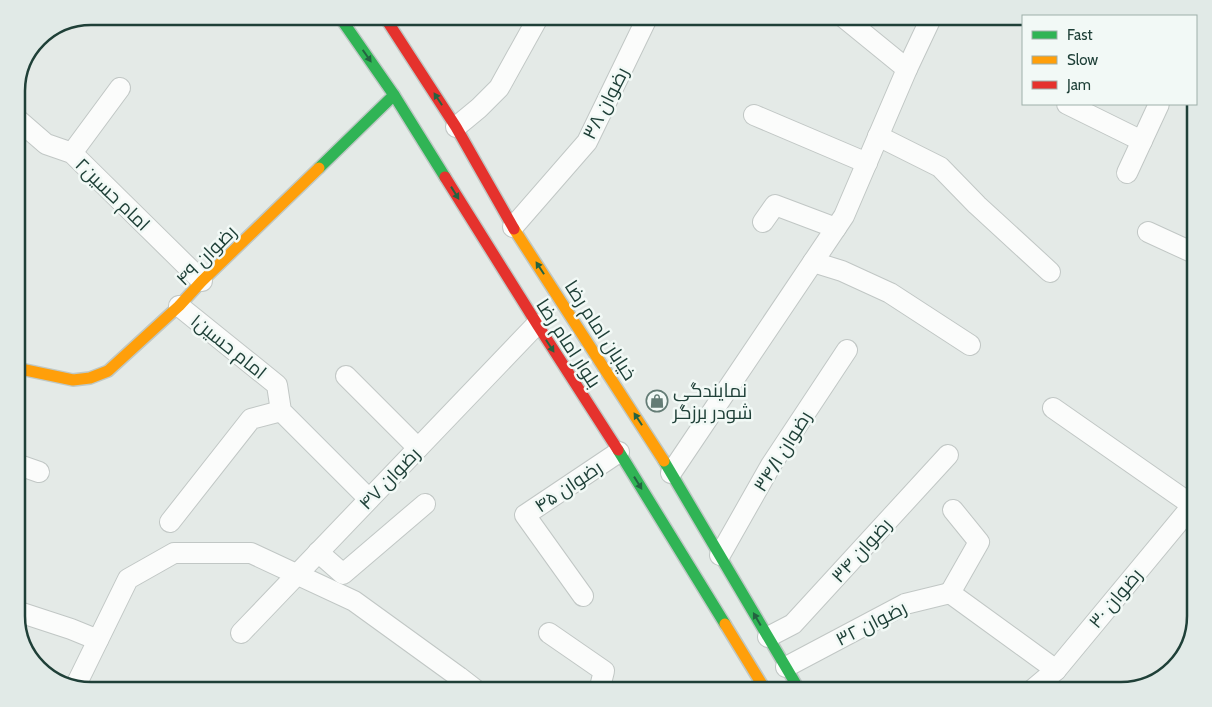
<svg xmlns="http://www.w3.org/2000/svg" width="1212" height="707" font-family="Cabin,Cairo,sans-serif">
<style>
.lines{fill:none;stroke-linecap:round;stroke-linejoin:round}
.stream{stroke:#a0d3dc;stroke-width:7}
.street-casing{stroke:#c1c7c5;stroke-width:22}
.fast-casing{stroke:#bfc8c5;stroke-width:14}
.slow-casing{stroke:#bfc8c5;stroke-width:14}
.jam-casing{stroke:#bfc8c5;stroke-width:14}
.street{stroke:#fbfcfb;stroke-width:20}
.fast{stroke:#30b455;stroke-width:11}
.slow{stroke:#ff9f0a;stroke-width:11}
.jam{stroke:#e5322d;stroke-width:11}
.oneway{fill:#246341}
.labels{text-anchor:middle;stroke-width:5;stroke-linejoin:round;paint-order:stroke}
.street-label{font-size:19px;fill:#1f4038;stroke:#f2f9f6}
.poi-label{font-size:19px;fill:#1f4038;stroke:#f2f9f6;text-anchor:start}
.rim{fill:none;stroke:#1f4038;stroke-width:2.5}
</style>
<rect width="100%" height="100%" fill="#e4eae7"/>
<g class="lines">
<g class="stream">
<path d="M1155,682L1186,652"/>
<path d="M248,691L250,689L253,691"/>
</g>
<g class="street-casing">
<g id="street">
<path d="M842,16L907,69"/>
<path d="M1067,104L1142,141"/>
<path d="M754,115L867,163"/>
<path d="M16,118L46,144L72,153L202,281"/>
<path d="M456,127L479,108L499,88L539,16"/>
<path d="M878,136L940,167L977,205L1050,272"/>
<path d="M72,153L120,88"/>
<path d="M1127,173L1159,104"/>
<path d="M763,222L775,205L836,228"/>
<path d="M513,227L587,142L648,16"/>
<path d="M1148,232L1196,254"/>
<path d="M813,262L842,271L890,293L970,345"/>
<path d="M179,306L277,385L281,411L369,499"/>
<path d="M346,376L418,448"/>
<path d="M1053,408L1192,505"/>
<path d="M16,464L39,472"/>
<path d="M671,473L844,216L907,69L932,16"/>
<path d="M170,522L251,419L281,411"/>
<path d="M318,552L343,574L425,504"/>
<path d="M720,555L771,465L847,350"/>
<path d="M950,593L979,542L953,510"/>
<path d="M583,596L525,515L619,452"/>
<path d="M16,611L71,629L98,640"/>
<path d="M241,633L537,324"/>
<path d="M549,633L604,671L599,691"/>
<path d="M768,637L793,624L948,455"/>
<path d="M786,667L905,604L950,593L1056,670"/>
<path d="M75,687L128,579L174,553H251L354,601L459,677L477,691"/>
<path d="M1031,691L1056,670L1196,501"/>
</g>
</g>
<g class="fast-casing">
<g id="fast">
<path d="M339,16L394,95L445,177"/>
<path d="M319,168L394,95"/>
<path d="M618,450L725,624"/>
<path d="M664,461L800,691"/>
</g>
</g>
<g class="slow-casing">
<g id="slow">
<path d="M514,229L664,461"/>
<path d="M16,368L73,380L90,378L108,371L179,306L202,281L319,168"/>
<path d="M725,624L766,691"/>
</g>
</g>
<g class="jam-casing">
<g id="jam">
<path d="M384,16L456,127L514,229"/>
<path d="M445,177L537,324L618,450"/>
</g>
</g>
<use href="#street" class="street"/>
<use href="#fast" class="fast"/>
<use href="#slow" class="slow"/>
<use href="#jam" class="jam"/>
</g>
<defs><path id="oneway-solid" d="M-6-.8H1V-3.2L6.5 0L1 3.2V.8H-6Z" transform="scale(1.25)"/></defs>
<g class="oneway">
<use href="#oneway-solid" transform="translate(367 56) rotate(55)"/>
<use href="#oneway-solid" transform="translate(438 99) rotate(-123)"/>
<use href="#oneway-solid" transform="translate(455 193) rotate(58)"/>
<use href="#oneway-solid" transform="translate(540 268) rotate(-123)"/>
<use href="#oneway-solid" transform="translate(550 346) rotate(57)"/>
<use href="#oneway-solid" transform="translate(638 419) rotate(-123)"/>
<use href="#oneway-solid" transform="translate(638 483) rotate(58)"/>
<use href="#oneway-solid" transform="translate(757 619) rotate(-120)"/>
</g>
<defs>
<g id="shop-ring" transform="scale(1.125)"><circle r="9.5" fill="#f2f9f6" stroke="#647c75" stroke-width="1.5"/><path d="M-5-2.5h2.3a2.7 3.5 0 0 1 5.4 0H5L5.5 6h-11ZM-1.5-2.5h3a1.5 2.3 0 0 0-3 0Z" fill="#647c75"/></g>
</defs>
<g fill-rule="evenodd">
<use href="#shop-ring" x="657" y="401"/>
</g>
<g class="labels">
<g class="street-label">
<text transform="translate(605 103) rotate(-63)" y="7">رضوان ۳۸</text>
<text transform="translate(113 194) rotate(44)" y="7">امام حسین۲</text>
<text transform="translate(206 255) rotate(-45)" y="7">رضوان ۴۹</text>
<text transform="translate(601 330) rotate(57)" y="7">خیابان امام رضا</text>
<text transform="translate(569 343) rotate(57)" y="7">بلوار امام رضا</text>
<text transform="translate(229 346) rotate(39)" y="7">امام حسین۱</text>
<text transform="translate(782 451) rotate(-58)" y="7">رضوان ۳۴/۱</text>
<text transform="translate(389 478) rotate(-46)" y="7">رضوان ۴۷</text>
<text transform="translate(568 486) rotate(-34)" y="7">رضوان ۴۵</text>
<text transform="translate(861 550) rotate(-48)" y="7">رضوان ۳۴</text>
<text transform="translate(1115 598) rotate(-50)" y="7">رضوان ۳۰</text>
<text transform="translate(871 623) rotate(-27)" y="7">رضوان ۳۲</text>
</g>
<g class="poi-label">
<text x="673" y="397">نمایندگی<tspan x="673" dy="22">شودر برزگر</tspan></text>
</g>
</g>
<path d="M0 0H1212V707H0ZM91 25H1121A66 66 0 0 1 1187 91V616A66 66 0 0 1 1121 682H91A66 66 0 0 1 25 616V91A66 66 0 0 1 91 25Z" fill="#e1eae7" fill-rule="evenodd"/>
<path class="rim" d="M91 25H1121A66 66 0 0 1 1187 91V616A66 66 0 0 1 1121 682H91A66 66 0 0 1 25 616V91A66 66 0 0 1 91 25Z"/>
<rect x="1022" y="15" width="175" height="90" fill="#f2f9f6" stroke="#9eafaa"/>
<rect x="1032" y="31" width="25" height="8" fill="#30b455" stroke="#9eafaa"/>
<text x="1067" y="40" font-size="15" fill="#1f4038">Fast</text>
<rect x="1032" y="56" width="25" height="8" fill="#ff9f0a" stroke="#9eafaa"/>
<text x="1067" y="65" font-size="15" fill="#1f4038">Slow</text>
<rect x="1032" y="81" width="25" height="8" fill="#e5322d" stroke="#9eafaa"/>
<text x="1067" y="90" font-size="15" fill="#1f4038">Jam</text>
</svg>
